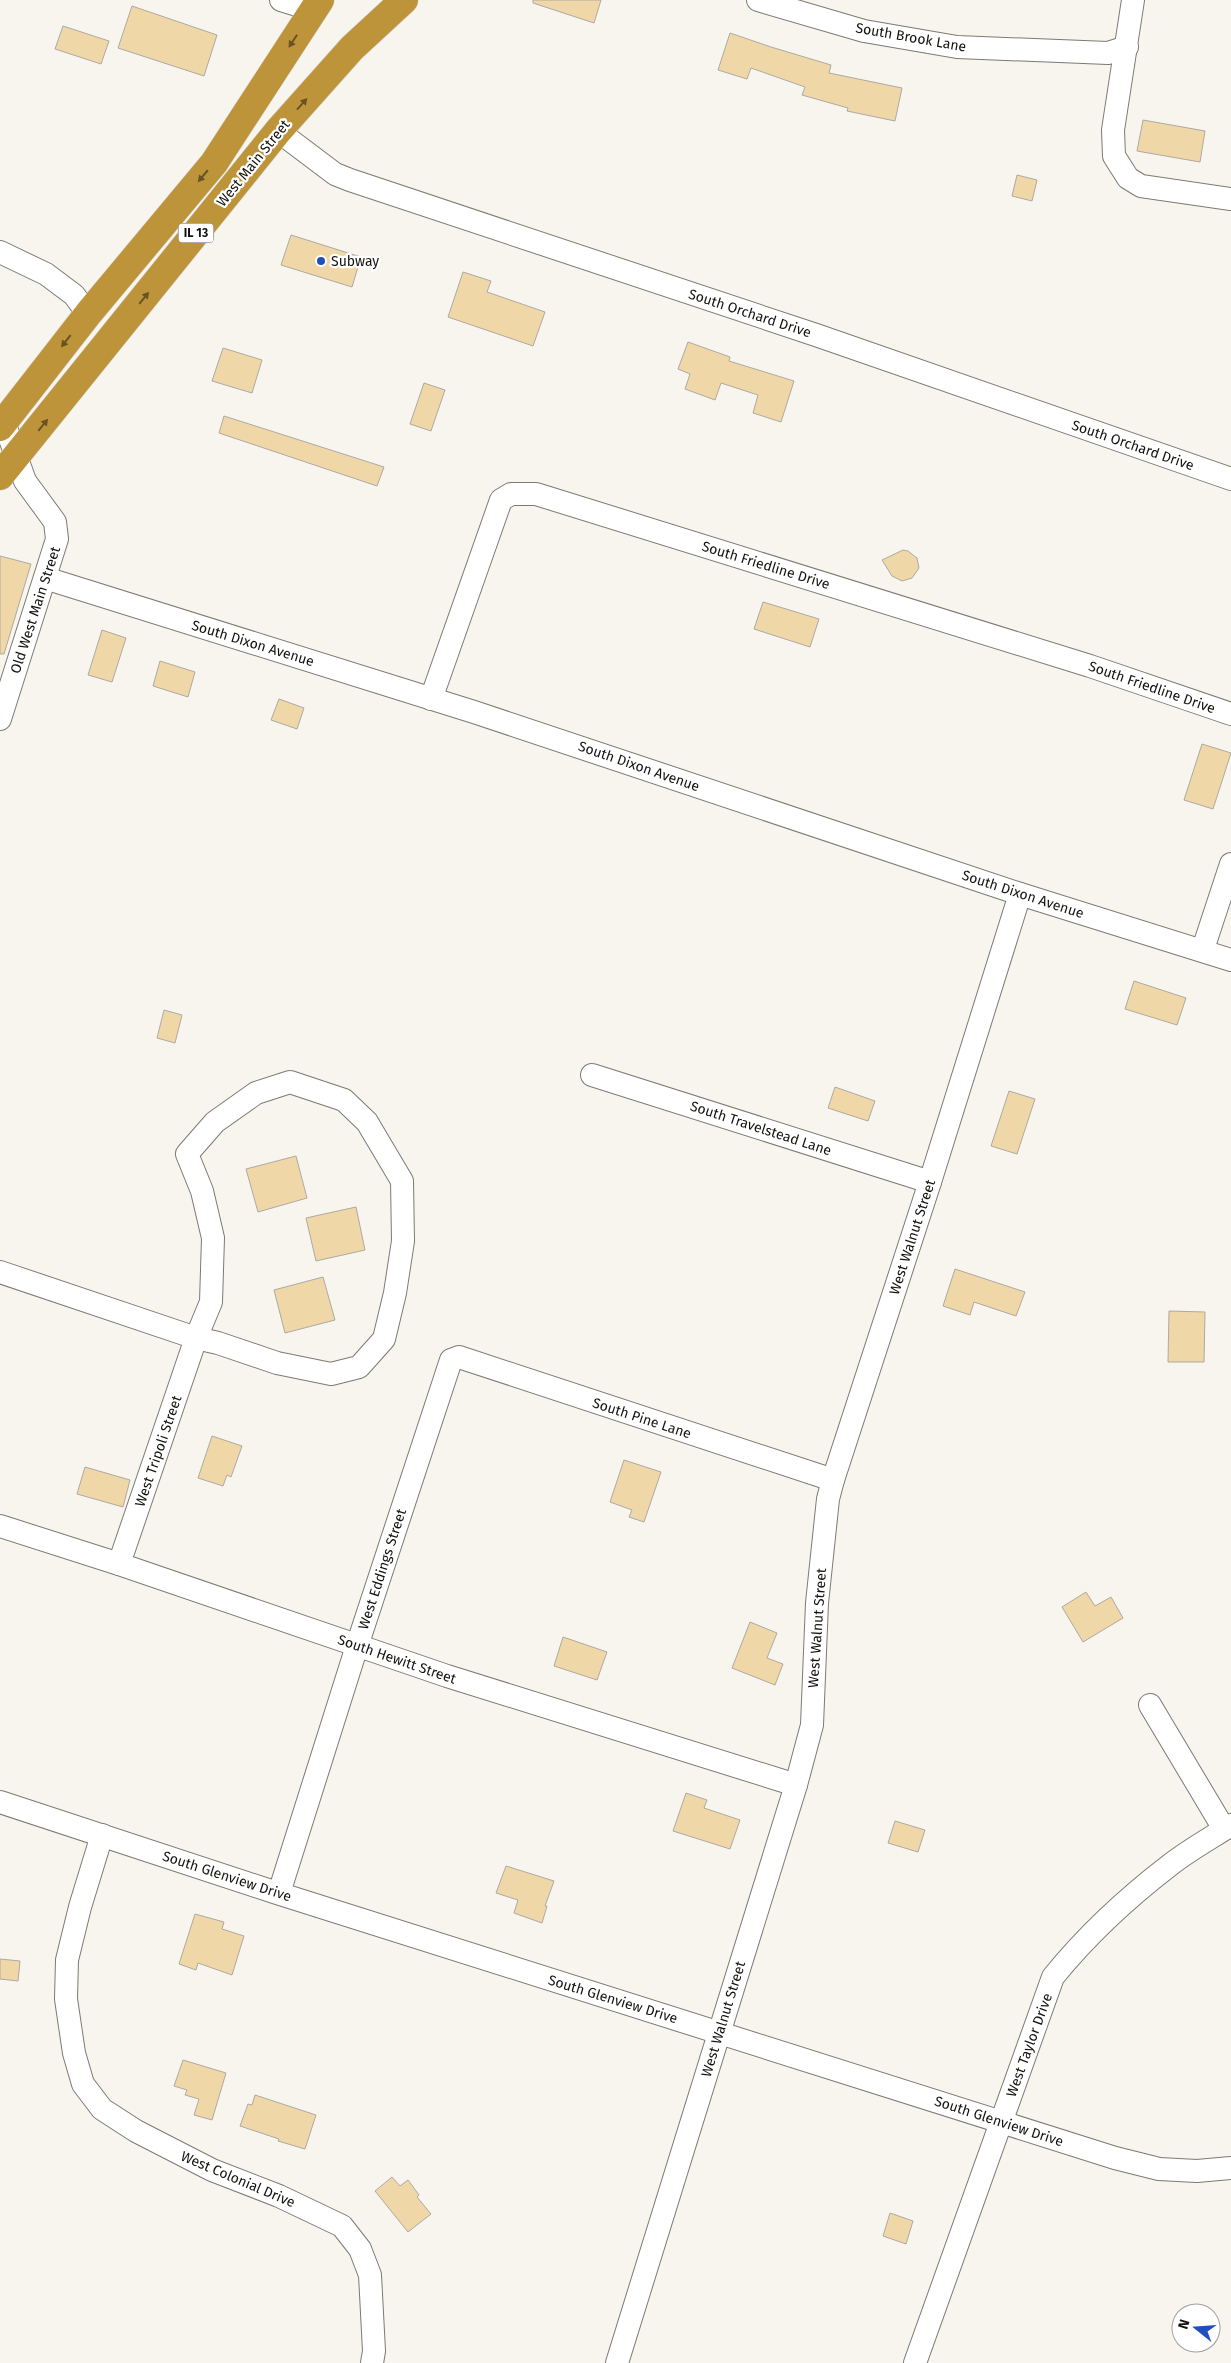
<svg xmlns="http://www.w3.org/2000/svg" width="1231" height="2363" font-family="'Fira Sans',sans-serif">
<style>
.building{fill:#f0d7a8;stroke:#ada9a3}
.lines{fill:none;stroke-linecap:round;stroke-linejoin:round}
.minor-casing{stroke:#7d7a73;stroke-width:24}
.highway-casing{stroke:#d5d4d4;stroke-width:29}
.minor{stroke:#fff;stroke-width:22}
.highway{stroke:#be943a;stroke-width:28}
.oneway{fill:#685324}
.poi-dot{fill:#1f50bd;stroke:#fff;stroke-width:2}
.labels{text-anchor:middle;stroke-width:4.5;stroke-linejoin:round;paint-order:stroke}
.shield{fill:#fff;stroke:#5a5957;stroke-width:1}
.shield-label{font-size:12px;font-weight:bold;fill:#13120f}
.street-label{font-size:14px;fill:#13120f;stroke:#fff}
.poi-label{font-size:14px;fill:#13120f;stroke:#fff;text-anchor:start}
</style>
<rect width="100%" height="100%" fill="#f8f5ee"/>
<g class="building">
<path d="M533,0H601L594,23L533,3Z"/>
<path d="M132,6L217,35L204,76L118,48Z"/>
<path d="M63,26L109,41L101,64L55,49Z"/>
<path d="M730,33L771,47L831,65L829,73L902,88L895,121L847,111L848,108L802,95L805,87L751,68L747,79L718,70Z"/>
<path d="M1143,120L1205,131L1200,162L1137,151Z"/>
<path d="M1017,175L1037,180L1032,201L1012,196Z"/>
<path d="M291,235L361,257L352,287L281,265Z"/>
<path d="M463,272L491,281L487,292L545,312L533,346L448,317Z"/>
<path d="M688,342L730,357L729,361L794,381L781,422L753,413L758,395L721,383L715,400L685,389L690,374L678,369Z"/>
<path d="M223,348L262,360L252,393L212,381Z"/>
<path d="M424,383L445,390L431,431L410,424Z"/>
<path d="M224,416L384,467L377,486L219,433Z"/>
<path d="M903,550L908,551L917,558L919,568L912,578L902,581L892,576L882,560Z"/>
<path d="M0,556L31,564L4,654H0Z"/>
<path d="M763,602L819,619L810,647L754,629Z"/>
<path d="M102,630L126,638L112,682L88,675Z"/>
<path d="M160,661L195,672L188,697L153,686Z"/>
<path d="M279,699L304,708L297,729L271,720Z"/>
<path d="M1202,744L1231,753L1213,809L1184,800Z"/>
<path d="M1134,981L1186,998L1177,1025L1125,1009Z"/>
<path d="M164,1010L182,1015L175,1043L157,1038Z"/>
<path d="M835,1087L875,1101L868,1121L828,1108Z"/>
<path d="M1009,1091L1035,1099L1017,1154L991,1146Z"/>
<path d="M296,1156L307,1198L258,1212L246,1169Z"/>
<path d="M356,1207L365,1250L316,1261L306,1218Z"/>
<path d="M955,1269L1025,1292L1016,1316L974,1302L970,1315L943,1306Z"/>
<path d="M323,1277L335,1320L285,1333L274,1290Z"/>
<path d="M1169,1311L1205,1312L1204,1362H1168Z"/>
<path d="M212,1436L242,1446L231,1477L227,1475L223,1486L198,1478Z"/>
<path d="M624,1460L661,1472L644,1522L629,1517L632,1510L610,1502Z"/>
<path d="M85,1467L130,1480L123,1507L77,1494Z"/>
<path d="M1086,1592L1095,1606L1111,1597L1123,1618L1083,1642L1062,1607Z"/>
<path d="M750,1622L777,1633L767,1658L783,1664L775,1685L732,1668Z"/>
<path d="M563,1637L607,1652L597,1680L554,1666Z"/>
<path d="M686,1793L707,1800L704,1808L740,1820L730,1849L673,1831Z"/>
<path d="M895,1821L925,1830L918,1852L888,1843Z"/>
<path d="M506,1866L554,1881L545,1906H547L542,1923L514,1913L518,1900L496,1893Z"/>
<path d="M195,1914L224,1922L222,1929L244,1936L232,1975L198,1963L196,1970L179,1964Z"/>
<path d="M0,1959L20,1961L18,1981L0,1979Z"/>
<path d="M183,2060L226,2073L212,2120L194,2115L199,2099L185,2095L187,2090L174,2086Z"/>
<path d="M255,2095L316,2115L305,2149L278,2141L279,2139L240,2126L248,2104L252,2105Z"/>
<path d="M392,2177L400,2186L408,2180L419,2195L417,2197L431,2214L408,2232L375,2191Z"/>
<path d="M890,2213L913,2221L906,2244L883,2236Z"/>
</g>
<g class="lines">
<g class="minor-casing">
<g id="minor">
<path d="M281,0L313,10"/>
<path d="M758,0L864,31L957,47L1108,53L1127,47"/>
<path d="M1133,0L1113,130L1114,156L1128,178L1141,186L1231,199"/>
<path d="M278,131L335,174L350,180L816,335L1231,479"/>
<path d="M0,252L46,274L74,295L88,314"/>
<path d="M45,578L474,712L1020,894L1231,960"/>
<path d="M431,699L501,500L511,494H536L1090,666L1231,714"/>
<path d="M0,719L57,539L55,522L25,481L4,422"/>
<path d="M1203,949L1231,864"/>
<path d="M592,1075L930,1182"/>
<path d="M290,1082L344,1100L367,1122L402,1181L403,1241L395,1293L384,1339L359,1367L331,1374L277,1363L218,1343L196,1338L211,1302L213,1238L202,1191L187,1154L215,1122L256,1093Z"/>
<path d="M0,1272L196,1338L119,1564"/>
<path d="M0,1526L119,1564L447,1676L796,1785"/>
<path d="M1150,1705L1224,1829"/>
<path d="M0,1802L274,1892L1115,2158L1159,2169L1197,2171L1231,2168"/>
<path d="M102,1835L80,1907L67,1960L66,1999L74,2053L83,2084L102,2109L136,2131L212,2170L279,2196L342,2226L360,2249L370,2275L374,2351L372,2363"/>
<path d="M279,1893L357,1646L451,1360L459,1357L833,1480"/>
<path d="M617,2363L796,1785L812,1725L817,1603L828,1499L833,1480L930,1182L1020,894"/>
<path d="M915,2363L1053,1977C1087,1935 1127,1898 1170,1865C1189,1850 1211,1838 1231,1825"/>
</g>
</g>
<g class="highway-casing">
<g id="highway">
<path d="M0,427L88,314L214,163L320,0"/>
<path d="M0,476L278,131L352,48L404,0"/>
</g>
</g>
<use href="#minor" class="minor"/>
<use href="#highway" class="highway"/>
</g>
<defs><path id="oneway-solid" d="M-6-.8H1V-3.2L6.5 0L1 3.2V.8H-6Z" transform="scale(1.25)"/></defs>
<g class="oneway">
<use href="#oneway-solid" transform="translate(293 41) rotate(123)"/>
<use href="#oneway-solid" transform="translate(302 104) rotate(-48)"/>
<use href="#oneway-solid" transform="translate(203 176) rotate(130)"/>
<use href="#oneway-solid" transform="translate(144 298) rotate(-51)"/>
<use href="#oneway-solid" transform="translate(66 341) rotate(128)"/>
<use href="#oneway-solid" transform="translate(43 425) rotate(-51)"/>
</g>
<circle class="poi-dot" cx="321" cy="261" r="5"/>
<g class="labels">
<rect class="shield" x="178.5" y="223.5" width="35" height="19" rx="4"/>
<g class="shield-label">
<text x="196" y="237">IL 13</text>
</g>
<g class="street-label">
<text transform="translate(911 37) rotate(10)" y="5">South Brook Lane</text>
<text transform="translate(253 163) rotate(-51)" y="5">West Main Street</text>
<text transform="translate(750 313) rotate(18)" y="5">South Orchard Drive</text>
<text transform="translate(1133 445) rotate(19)" y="5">South Orchard Drive</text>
<text transform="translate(766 565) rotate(17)" y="5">South Friedline Drive</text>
<text transform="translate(35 610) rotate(-72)" y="5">Old West Main Street</text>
<text transform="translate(253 643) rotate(17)" y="5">South Dixon Avenue</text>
<text transform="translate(1152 687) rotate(19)" y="5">South Friedline Drive</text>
<text transform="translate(639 766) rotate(19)" y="5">South Dixon Avenue</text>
<text transform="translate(1023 894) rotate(18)" y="5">South Dixon Avenue</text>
<text transform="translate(761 1128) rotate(18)" y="5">South Travelstead Lane</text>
<text transform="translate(912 1237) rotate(-72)" y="5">West Walnut Street</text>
<text transform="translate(642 1418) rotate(18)" y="5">South Pine Lane</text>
<text transform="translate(158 1451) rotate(-71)" y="5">West Tripoli Street</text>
<text transform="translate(382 1569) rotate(-72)" y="5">West Eddings Street</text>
<text transform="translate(817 1628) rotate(-86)" y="5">West Walnut Street</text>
<text transform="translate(397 1659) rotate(19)" y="5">South Hewitt Street</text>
<text transform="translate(227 1876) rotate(18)" y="5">South Glenview Drive</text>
<text transform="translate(613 1999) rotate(17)" y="5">South Glenview Drive</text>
<text transform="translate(723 2019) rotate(-73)" y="5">West Walnut Street</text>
<text transform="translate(1029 2045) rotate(-70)" y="5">West Taylor Drive</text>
<text transform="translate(999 2121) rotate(18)" y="5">South Glenview Drive</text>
<text transform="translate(238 2179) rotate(23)" y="5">West Colonial Drive</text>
</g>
<g class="poi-label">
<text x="331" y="266">Subway</text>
</g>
</g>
<g transform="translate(1196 2328) rotate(287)"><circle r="24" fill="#ffffff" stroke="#a1a09f"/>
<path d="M0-4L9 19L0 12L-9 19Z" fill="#1f50bd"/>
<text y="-8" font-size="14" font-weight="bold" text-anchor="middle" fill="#13120f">N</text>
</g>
</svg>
